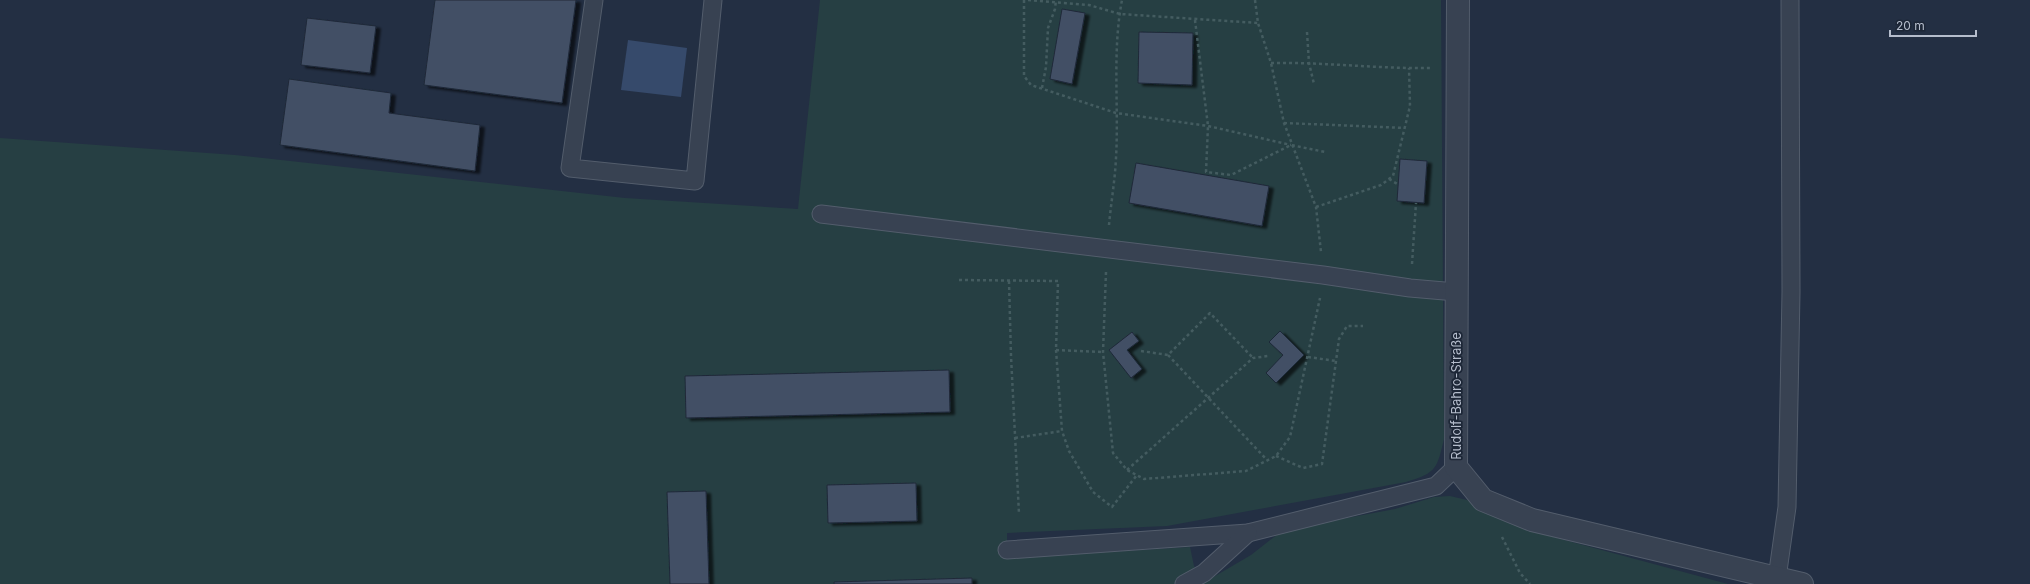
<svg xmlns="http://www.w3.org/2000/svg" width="2030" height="584" font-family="Inter,sans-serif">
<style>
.green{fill:#263f43}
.water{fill:#364a6b}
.building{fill:#424f65;stroke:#1f2939;filter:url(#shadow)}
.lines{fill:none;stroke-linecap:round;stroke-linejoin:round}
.lane-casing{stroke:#535d6c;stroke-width:19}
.street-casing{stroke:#535d6c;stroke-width:24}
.path{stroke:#445c60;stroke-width:2.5;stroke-dasharray:3 3;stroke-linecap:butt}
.lane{stroke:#384252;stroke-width:17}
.street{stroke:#384252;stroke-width:22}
.labels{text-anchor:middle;stroke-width:3.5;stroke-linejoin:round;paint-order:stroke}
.street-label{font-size:13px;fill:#b5bdcc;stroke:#1d2737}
</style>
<defs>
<filter id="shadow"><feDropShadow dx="4.5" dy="2.5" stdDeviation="1" flood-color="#0009"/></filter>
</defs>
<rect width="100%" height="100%" fill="#232f43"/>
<path class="green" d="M820,0H1441L1444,439C1437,468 1437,473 1406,482L1167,526L1007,533V558L1190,547L1194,566L1205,582L1251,555L1283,530L1395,509L1434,497L1450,496L1467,500L1531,531L1728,584H0V138L235,155L625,198L798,209Z"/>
<path class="water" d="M628,40L687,48L681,97L621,90Z"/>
<g class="building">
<path d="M435,0H576L562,103L424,85Z"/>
<path d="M1062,9L1085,13L1072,84L1050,79Z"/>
<path d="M307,18L376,26L370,73L301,65Z"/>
<path d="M1139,32L1193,33L1192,85L1138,83Z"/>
<path d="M289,79L391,93L389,113L480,125L475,171L280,145Z"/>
<path d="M1400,159L1427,161L1424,203L1397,201Z"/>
<path d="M1136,163L1269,186L1262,226L1129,203Z"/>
<path d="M1280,331L1304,355L1276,383L1266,373L1283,355L1269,342Z"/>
<path d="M1132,332L1139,341L1127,350L1142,369L1131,378L1109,350Z"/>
<path d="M949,370L950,412L686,418L685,376Z"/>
<path d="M916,483L917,521L828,523L827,485Z"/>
<path d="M706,491L709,584H670L667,492Z"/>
<path d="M972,578V584H834V582Z"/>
</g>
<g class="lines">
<g class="lane-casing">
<g id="lane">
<path d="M594,0L570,168L695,181L713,0"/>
<path d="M821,214L1323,275L1410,288L1456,292"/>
<path d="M1007,550L1248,533L1436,486L1456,467"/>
<path d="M1777,578L1787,507L1791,292L1790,0"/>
<path d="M1184,584L1204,573L1248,533"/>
</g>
</g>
<g class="street-casing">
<path id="street" d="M1458,0L1456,467L1483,500L1532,520L1802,584"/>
</g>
<g class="path">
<path d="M1024,0V76L1031,85L1116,113L1208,126L1291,145"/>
<path d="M1028,0L1089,5L1120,14L1258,23"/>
<path d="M1255,0L1258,23L1271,63L1284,123L1316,207L1321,252"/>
<path d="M1195,20L1208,126L1206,172L1231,175L1291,145L1325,152"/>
<path d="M1307,32L1309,63L1314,84"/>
<path d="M1271,63C1325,62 1378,69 1432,68"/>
<path d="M1042,88L1046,67L1048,28L1055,9L1056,0"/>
<path d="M1284,123L1404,128"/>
<path d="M1389,179L1399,185"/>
<path d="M1316,207L1381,185L1393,176L1410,106L1409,68"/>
<path d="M1109,225C1111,203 1115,180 1116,158C1119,106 1112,52 1122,0"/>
<path d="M1412,264L1416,203"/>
<path d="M1106,272L1103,352L1113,453L1127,470L1144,479L1246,471L1276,456L1290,437L1320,298"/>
<path d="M959,280L1058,281L1056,350L1062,431L1069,451L1093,492L1112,507L1137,475"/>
<path d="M1009,281L1011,356L1019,514"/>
<path d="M1056,350L1103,352"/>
<path d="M1141,351L1168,355L1210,313L1253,358"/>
<path d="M1168,355L1267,460"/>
<path d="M1308,357L1336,361"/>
<path d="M1015,438L1062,431"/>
<path d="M1276,456L1303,468L1322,464L1339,339L1347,326H1363"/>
<path d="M1127,470L1253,358L1268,356"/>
<path d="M1502,537L1520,573L1530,584"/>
</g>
<use href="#lane" class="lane"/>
<use href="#street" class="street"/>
</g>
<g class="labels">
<g class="street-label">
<text transform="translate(1456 396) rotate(-90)" y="5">Rudolf-Bahro-Straße</text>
</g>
</g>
<path d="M1890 30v6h86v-6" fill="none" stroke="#b5bdcc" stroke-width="2"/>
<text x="1896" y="30" font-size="12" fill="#b5bdcc" stroke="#1d2737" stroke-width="3" paint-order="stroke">20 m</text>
</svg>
